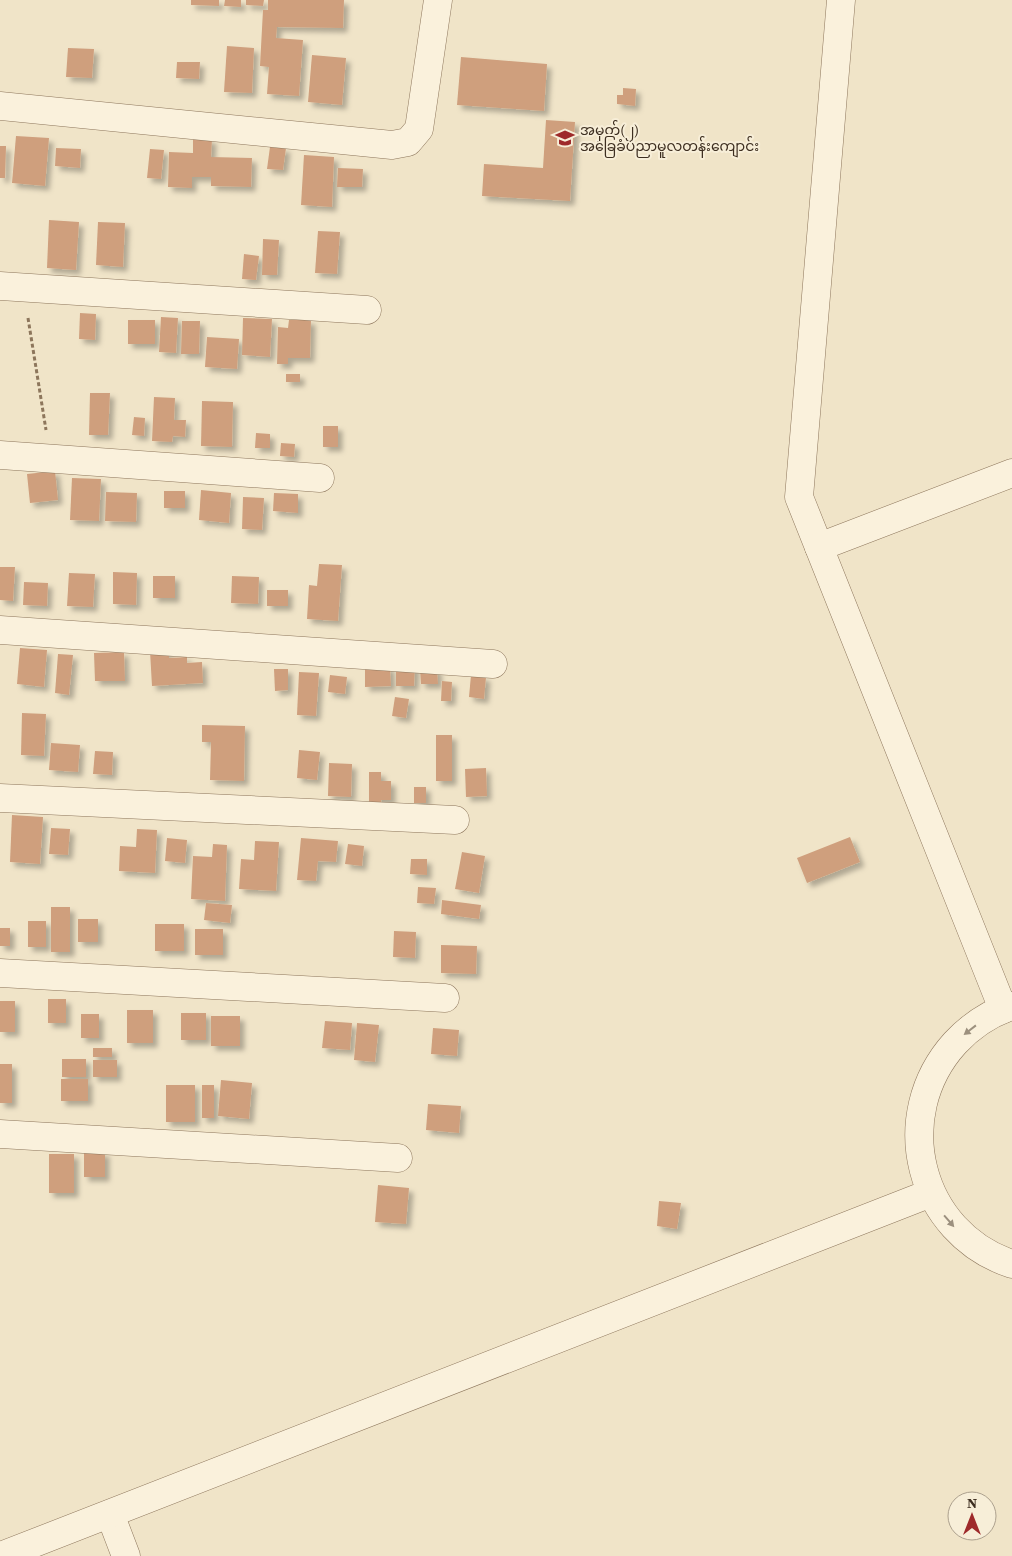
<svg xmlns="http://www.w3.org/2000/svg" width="1012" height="1556" font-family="'Source Serif 4','Noto Sans Myanmar',serif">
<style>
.building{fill:#cf9f7d;filter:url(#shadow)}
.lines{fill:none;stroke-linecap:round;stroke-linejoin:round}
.minor-casing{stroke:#8d765c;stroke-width:29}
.path{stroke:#8d765c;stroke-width:3;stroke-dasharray:4 2.5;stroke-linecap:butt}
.minor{stroke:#faf1dc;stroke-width:28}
.oneway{fill:#9c907e}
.labels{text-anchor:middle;stroke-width:4;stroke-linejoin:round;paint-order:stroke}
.poi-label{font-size:14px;fill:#3d2e20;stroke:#f7eed8;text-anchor:start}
</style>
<defs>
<filter id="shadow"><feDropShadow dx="4.5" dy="4.5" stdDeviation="2.5" flood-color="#0004"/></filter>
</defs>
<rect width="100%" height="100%" fill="#f0e4c8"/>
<g class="building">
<path d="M191,0H219V6L191,5Z"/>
<path d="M225,0H241V7L224,6Z"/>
<path d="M246,0H264L263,6L246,5Z"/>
<path d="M268,0H344L343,28L277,27L276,38L303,40L299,96L267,94L269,67L260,66L263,10H268Z"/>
<path d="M227,46L254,48L252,93L224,92Z"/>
<path d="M68,48L94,49L92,78L66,77Z"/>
<path d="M312,55L346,58L342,105L308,102Z"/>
<path d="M461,57L547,64L544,111L457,105Z"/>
<path d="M177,62H200L199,79L176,78Z"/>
<path d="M623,88L636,89L635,106L617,104V95H623Z"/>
<path d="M546,120L575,122L570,201L482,196L484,164L543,168Z"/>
<path d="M16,136L49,138L45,186L12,183Z"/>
<path d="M193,138L212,139L211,157L252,158L251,187L211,186V177H192V188L168,187L169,152L193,153Z"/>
<path d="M0,146H6L5,178H0Z"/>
<path d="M270,147L286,148L283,170L267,169Z"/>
<path d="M56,148L81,149L80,168L55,166Z"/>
<path d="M150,149L164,150L161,179L147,178Z"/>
<path d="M304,155L334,157L332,207L301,205Z"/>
<path d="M338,168L363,169L362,187H337Z"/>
<path d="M49,220L79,222L76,270L47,268Z"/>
<path d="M98,222L125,223L123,267L96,265Z"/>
<path d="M318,231L340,232L337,274L315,273Z"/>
<path d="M263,239L279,240L277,275H262Z"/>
<path d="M244,254L259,256L256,280L242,279Z"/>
<path d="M80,313L96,314L95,340L79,339Z"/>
<path d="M161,317L178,318L176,353L159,352Z"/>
<path d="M243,318L272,319L270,357L242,355Z"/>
<rect x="128" y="320" width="27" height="24"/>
<path d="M289,320H311L310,358H288V364H277L278,327L288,328Z"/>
<path d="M182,321H200L199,354H181Z"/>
<path d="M207,337L239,339L237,369L205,367Z"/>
<rect x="286" y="374" width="14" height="8"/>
<path d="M90,393H110L108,435H89Z"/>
<path d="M154,397L175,398L174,420H186L185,437L173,436L172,442L152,441Z"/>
<path d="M202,401L233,402L232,447L201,446Z"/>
<path d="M134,417L145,418L144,436L132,435Z"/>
<rect x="323" y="426" width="15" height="21"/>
<path d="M256,433L270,434V448H255Z"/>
<path d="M281,443L295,444L294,457L280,456Z"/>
<path d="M55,471L58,500L30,503L27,474Z"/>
<path d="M72,478L101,479L99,521L70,520Z"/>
<path d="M201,490L231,493L229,523L199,520Z"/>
<rect x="164" y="491" width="21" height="17"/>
<path d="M106,492L137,493L136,522L105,521Z"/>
<path d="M274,493L298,494V513L273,511Z"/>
<path d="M243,497L264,498L262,530L242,529Z"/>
<path d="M319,564L342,565L338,621L307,619L309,585L317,586Z"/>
<path d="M0,567H15L13,601L0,600Z"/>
<path d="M113,572L137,573L136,605L113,604Z"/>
<path d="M69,573L95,574L93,607L67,606Z"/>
<rect x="153" y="576" width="22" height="22"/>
<path d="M232,576L259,577L258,604L231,603Z"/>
<path d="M24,582L48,583L47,606L23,605Z"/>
<rect x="267" y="590" width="21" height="16"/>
<path d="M20,648L47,650L44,687L17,684Z"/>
<path d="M169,650V658L187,657V663L202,662L203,683L152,686L150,651Z"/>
<path d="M124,652L125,681H95L94,653Z"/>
<path d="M58,654L73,655L69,695L55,693Z"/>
<path d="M396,665H415L414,686H396Z"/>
<path d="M390,666L391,686L365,687V667Z"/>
<path d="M437,667L438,684H421L420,668Z"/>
<path d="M274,669H288V690L275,691Z"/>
<path d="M299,672L319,673L316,716L297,715Z"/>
<path d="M330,675L347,677L345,694L328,692Z"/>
<path d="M471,675L486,677L484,699L469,697Z"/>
<path d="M442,681L452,682L451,701H441Z"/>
<path d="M395,697L409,699L406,718L392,716Z"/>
<path d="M22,713L46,714L44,756L21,755Z"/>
<path d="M202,725L245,726L244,781L210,780L211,742H202Z"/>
<rect x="436" y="735" width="16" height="46"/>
<path d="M51,743L80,745L78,772L49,770Z"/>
<path d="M299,750L320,752L317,780L297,778Z"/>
<path d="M95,751L113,752L112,775L93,774Z"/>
<path d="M329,763L352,764L351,797L328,796Z"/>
<path d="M486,768L487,796L466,797L465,769Z"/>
<path d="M369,772H381V781H391V800H381L382,808H369Z"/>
<rect x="414" y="787" width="12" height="16"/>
<path d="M12,815L43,817L40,864L10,862Z"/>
<path d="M51,828L70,829L68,855L49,854Z"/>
<path d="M137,829L157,830L155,873L119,871L120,846L136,847Z"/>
<path d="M850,837L860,862L807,883L797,858Z"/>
<path d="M167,838L187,840L185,863L165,861Z"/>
<path d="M301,838L338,841L336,862L318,861L316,881L297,880Z"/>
<path d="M255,841L279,842L276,891L239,889L241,859L254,860Z"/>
<path d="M213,844L227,845L225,901L191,899L193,856L212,857Z"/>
<path d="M348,844L364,846L362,866L345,864Z"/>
<path d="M462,852L485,856L479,893L455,889Z"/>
<path d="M411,859H427V875L410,874Z"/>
<path d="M418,887L436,888L434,904L417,903Z"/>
<path d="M442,900L481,905L479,919L441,914Z"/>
<path d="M206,903L232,905L230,923L204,920Z"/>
<rect x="51" y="907" width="19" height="45"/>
<rect x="78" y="919" width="20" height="23"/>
<rect x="28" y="921" width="18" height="26"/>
<rect x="155" y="924" width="29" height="27"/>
<rect x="0" y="928" width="10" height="18"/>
<rect x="195" y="929" width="28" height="26"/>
<path d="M394,931L416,932L415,958L393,957Z"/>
<path d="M441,945L477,946L476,974L441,973Z"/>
<rect x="48" y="999" width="18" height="24"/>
<rect x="0" y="1001" width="15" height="31"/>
<rect x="127" y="1010" width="26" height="33"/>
<rect x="181" y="1013" width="25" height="27"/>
<rect x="81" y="1014" width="18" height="24"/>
<rect x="211" y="1016" width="29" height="30"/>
<path d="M325,1021L352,1023L350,1050L322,1048Z"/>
<path d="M357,1023L379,1025L375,1062L354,1060Z"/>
<path d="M433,1028L459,1030L457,1056L431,1054Z"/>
<rect x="93" y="1048" width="19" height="9"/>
<rect x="62" y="1059" width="24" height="18"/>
<rect x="93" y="1060" width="24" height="17"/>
<rect x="0" y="1064" width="12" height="39"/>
<rect x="61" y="1079" width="27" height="22"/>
<path d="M221,1080L252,1083L249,1119L218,1116Z"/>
<rect x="166" y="1085" width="29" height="37"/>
<rect x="202" y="1085" width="12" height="33"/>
<path d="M428,1104L461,1106L459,1133L426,1130Z"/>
<rect x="84" y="1152" width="21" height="25"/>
<rect x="49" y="1154" width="25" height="39"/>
<path d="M378,1185L409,1188L406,1224L375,1222Z"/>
<path d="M659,1201L681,1203L677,1229L657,1226Z"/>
</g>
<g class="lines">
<g class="minor-casing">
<g id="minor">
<path d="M841,0L799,497L1003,1009"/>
<path d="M0,106L392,145L408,142L419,129L438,0"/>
<path d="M0,286L367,310"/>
<path d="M0,455L320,478"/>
<path d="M819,547L1012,473"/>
<path d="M0,630L493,664"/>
<path d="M0,798L455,820"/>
<path d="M0,973L445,998"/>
<path d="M1012,1006C990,1013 970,1027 955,1043C889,1116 918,1233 1012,1264"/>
<path d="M0,1134L398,1158"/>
<path d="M110,1514L126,1556"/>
<path d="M1,1556L931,1193"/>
</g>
</g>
<path class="path" d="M28,318L46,430"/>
<use href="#minor" class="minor"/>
</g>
<defs><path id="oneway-solid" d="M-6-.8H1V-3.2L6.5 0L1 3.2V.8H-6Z" transform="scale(1.25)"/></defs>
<g class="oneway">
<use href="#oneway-solid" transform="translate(970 1030) rotate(142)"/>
<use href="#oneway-solid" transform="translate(949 1221) rotate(49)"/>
</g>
<defs>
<g id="school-bare" transform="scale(1.5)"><path d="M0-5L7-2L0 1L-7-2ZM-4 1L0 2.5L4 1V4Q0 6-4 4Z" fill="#9e2a2b" stroke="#f7eed8" stroke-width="2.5" paint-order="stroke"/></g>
</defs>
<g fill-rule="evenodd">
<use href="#school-bare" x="565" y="138"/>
</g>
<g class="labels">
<g class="poi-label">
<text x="580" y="135">အမှတ်(၂)<tspan x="580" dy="16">အခြေခံပညာမူလတန်းကျောင်း</tspan></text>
</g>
</g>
<g transform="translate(972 1516)"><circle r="24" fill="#f7eed8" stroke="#ada18e"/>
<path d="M0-4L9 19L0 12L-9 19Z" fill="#9e2a2b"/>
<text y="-8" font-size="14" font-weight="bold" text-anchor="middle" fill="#3d2e20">N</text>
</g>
</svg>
